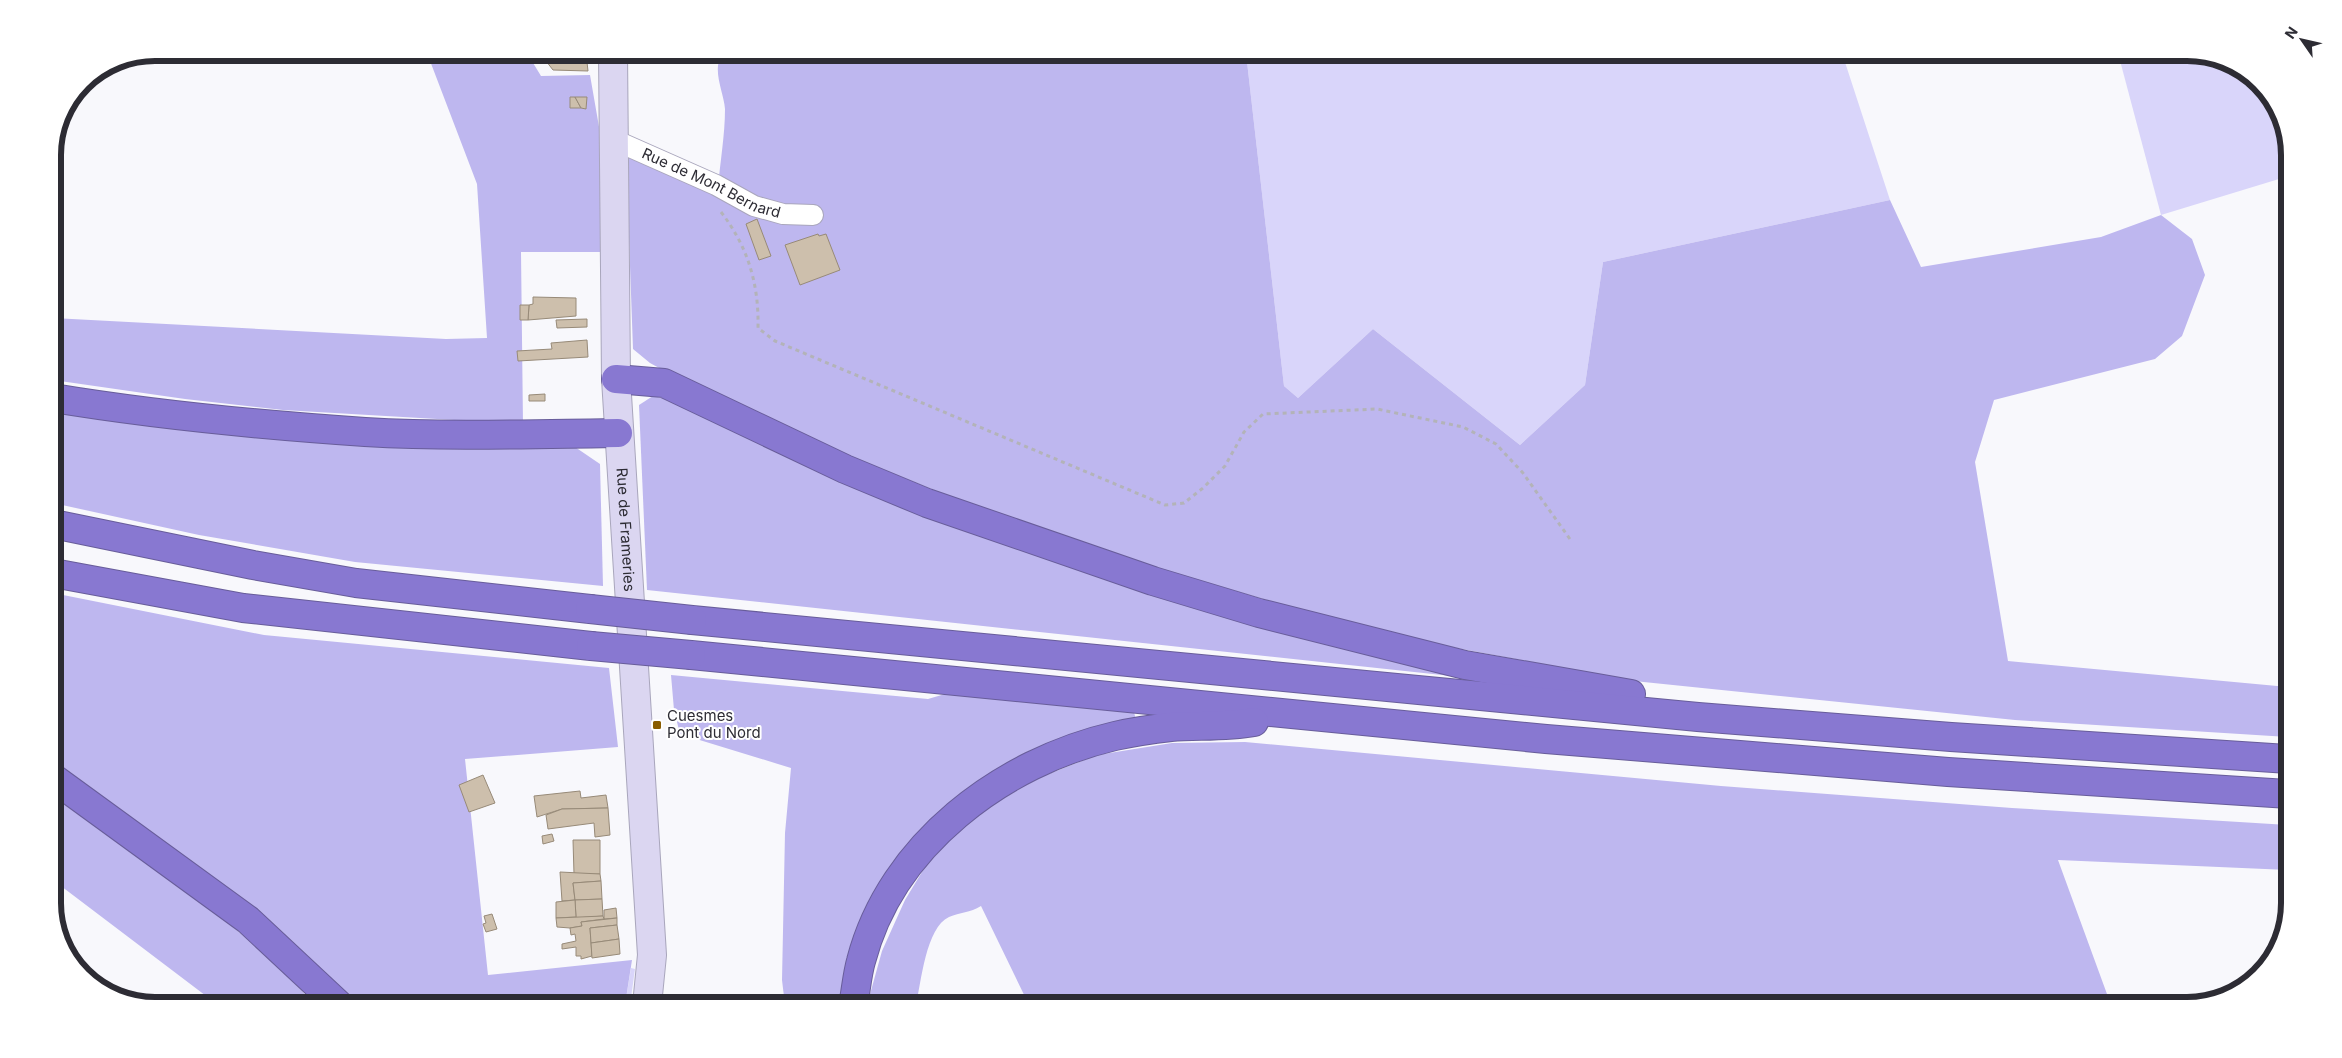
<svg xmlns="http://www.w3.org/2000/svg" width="2342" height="1058" font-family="Inter,sans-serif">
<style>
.green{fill:#d9d5fa}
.forest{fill:#beb7ef}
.building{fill:#cdbfac;stroke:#978a78}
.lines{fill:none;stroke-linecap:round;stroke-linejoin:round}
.street-casing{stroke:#a9a6bc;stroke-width:22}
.secondary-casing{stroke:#a9a6bc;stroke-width:30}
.highway-casing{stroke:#685d9a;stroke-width:30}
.path{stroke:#b3b3b8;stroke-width:3;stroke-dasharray:4 4;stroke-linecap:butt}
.street{stroke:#fff;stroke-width:20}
.secondary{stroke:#dbd6f1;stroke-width:28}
.highway{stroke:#8878d1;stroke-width:28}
.highway-bridge-casing{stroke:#685d9a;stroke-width:30;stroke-linecap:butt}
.highway-bridge{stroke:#8878d1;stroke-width:28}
.poi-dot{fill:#895c00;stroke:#fff;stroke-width:2}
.labels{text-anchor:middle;stroke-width:4;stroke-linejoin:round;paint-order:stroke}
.street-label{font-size:15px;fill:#2d2c34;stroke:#fff}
.poi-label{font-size:15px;fill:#2d2c34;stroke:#fff;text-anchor:start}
.rim{fill:none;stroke:#2d2c34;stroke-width:6}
</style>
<rect width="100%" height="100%" fill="#f8f8fc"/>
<g class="green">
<path d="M1246,53H1842L1890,200L1603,262L1585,385L1520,445L1373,329L1298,398L1284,386Z"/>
<path d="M2118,53H2187L2227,60L2272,98L2289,148V176L2161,215Z"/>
<path d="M631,968L635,969L630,1005H625Z"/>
</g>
<g class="forest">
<path d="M427,53H527L541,76L590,75L602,144L614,252H521L523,424L283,410L185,399L53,380V318L446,339L487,338L477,184Z"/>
<path d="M724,53H1246L1284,386L1298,398L1373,329L1520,445L1585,385L1603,262L1890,200L1921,267L2101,237L2161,215L2192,239L2205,275L2182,336L2155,359L1994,400L1975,462L2008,661L2289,687V737L2015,720L1634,681L1387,635L1150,566L988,512L813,441L694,387L650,363L633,349L626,155L718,188C720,162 725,135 725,109C724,92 710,67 724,53Z"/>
<path d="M653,396L671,400L1470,678L647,590L639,405Z"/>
<path d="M53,409L575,447L600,464L603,586L355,562L199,535L53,503Z"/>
<path d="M53,593L264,635L609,668L618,747L465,759L488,975L632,960L625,1005H353L336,985L175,851L53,763Z"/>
<path d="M671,675L928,699L945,694L1134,712L1137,724L924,836L843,1005H785L782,980L785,833L791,768L680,734L674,710Z"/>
<path d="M1245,742L1721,786L2012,808L2289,825V870L2058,860L2111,1005H1029L981,906C970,913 960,912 949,917C926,927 921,983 916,1005H867L882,951L905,900L925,867L949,841L982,811L1036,779L1097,755L1172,743Z"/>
<path d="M53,796C143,861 241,921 315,1005H218L53,880Z"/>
</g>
<g class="building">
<path d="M539,52H557V62H587L588,71L553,70Z"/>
<rect x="557" y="52" width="30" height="10"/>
<path d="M570,97H575L581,108H570Z"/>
<path d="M575,97H587L586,109L581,108Z"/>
<path d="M757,219L771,256L759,260L746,224Z"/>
<path d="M818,234L819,236L826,234L840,270L800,285L785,245Z"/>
<path d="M533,297L576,298V316L528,320L529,305L533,304Z"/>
<path d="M520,305H529L528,320H520Z"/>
<path d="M587,319V327L557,328L556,320Z"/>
<path d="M587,340L588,357L518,361L517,351L552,349L551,343Z"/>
<path d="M545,394V401H529V395Z"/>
<path d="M483,775L495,803L469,812L459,785Z"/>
<path d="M580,791L581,798L606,795L608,808L562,809L537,817L534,796Z"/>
<path d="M608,808L610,835L595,837L594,823L548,829L546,815L562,809Z"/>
<path d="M552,834L554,841L543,844L542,836Z"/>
<path d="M573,840H600V874H574Z"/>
<path d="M560,872L600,874L601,881L573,883L575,900L562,901Z"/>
<path d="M601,881L602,899L575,900L573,883Z"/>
<path d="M602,899L603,916L576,918L575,900Z"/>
<path d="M575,900L576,917L556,918V902Z"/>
<path d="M616,908L617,918L604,919V910Z"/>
<path d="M492,914L497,929L486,932L483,924L486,923L484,916Z"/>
<path d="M603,916L604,919L581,922L582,926L570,928L557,927L556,918Z"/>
<path d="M617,918V925L590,928L592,956L581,959V956H576V947L562,949V944L576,941L575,934L571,935L570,928L582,926L581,922Z"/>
<path d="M617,925L619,939L591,943L590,928Z"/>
<path d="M619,939L620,954L592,958L591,943Z"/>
</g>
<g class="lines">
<g class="street-casing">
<g id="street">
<path id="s1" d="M612,139L716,185L754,206L783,214L813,215"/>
</g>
</g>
<g class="secondary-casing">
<g id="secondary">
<path id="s2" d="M613,52L616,379L652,955L647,1005"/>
</g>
</g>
<g class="highway-casing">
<g id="highway">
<path d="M616,379L664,383L845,469L927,503L1153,581L1259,613L1465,665L1631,694"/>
<path d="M53,398C156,415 261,425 365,432C449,437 534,434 618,433"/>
<path d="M53,524L253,565L356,583L590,609"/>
<path d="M53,573L243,608L591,646"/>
<path d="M692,620L1698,717L1951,737L2289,759"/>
<path d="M691,655L1546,739L1948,772L2289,794"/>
<path d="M53,778L248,920L339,1005"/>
<path d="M853,1005C856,991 857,975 861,961C891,845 1002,762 1115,736C1133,732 1153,729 1171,727C1199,725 1226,727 1254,722"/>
</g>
</g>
<path class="path" d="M721,212C748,247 759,284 758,328L775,341L1165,505L1184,503L1203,488L1225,466L1244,432L1263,414L1377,409L1463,427L1496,444L1523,473L1572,542"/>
<use href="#street" class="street"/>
<use href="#secondary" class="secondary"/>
<use href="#highway" class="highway"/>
<g class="highway-bridge-casing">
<g id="highway-bridge">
<path d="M590,609L692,620"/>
<path d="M591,646L691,655"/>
</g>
</g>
<use href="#highway-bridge" class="highway-bridge"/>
</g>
<rect class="poi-dot" x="652" y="720" width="10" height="10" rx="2.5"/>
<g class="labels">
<g class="street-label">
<text dy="5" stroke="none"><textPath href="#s1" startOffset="109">Rue de Mont Bernard</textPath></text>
<text dy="5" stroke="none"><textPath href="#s2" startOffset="478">Rue de Frameries</textPath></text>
</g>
<g class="poi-label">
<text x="667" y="721">Cuesmes<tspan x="667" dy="17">Pont du Nord</tspan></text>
</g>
</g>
<path d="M0 0H2342V1058H0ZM155 61H2187A94 94 0 0 1 2281 155V903A94 94 0 0 1 2187 997H155A94 94 0 0 1 61 903V155A94 94 0 0 1 155 61Z" fill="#fff" fill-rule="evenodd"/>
<path class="rim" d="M155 61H2187A94 94 0 0 1 2281 155V903A94 94 0 0 1 2187 997H155A94 94 0 0 1 61 903V155A94 94 0 0 1 155 61Z"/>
<g transform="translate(2302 40) rotate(304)" stroke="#ffffff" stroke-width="4" paint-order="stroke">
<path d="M0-4L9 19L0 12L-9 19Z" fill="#2d2c34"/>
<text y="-8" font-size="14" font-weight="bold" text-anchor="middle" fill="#2d2c34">N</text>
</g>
</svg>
